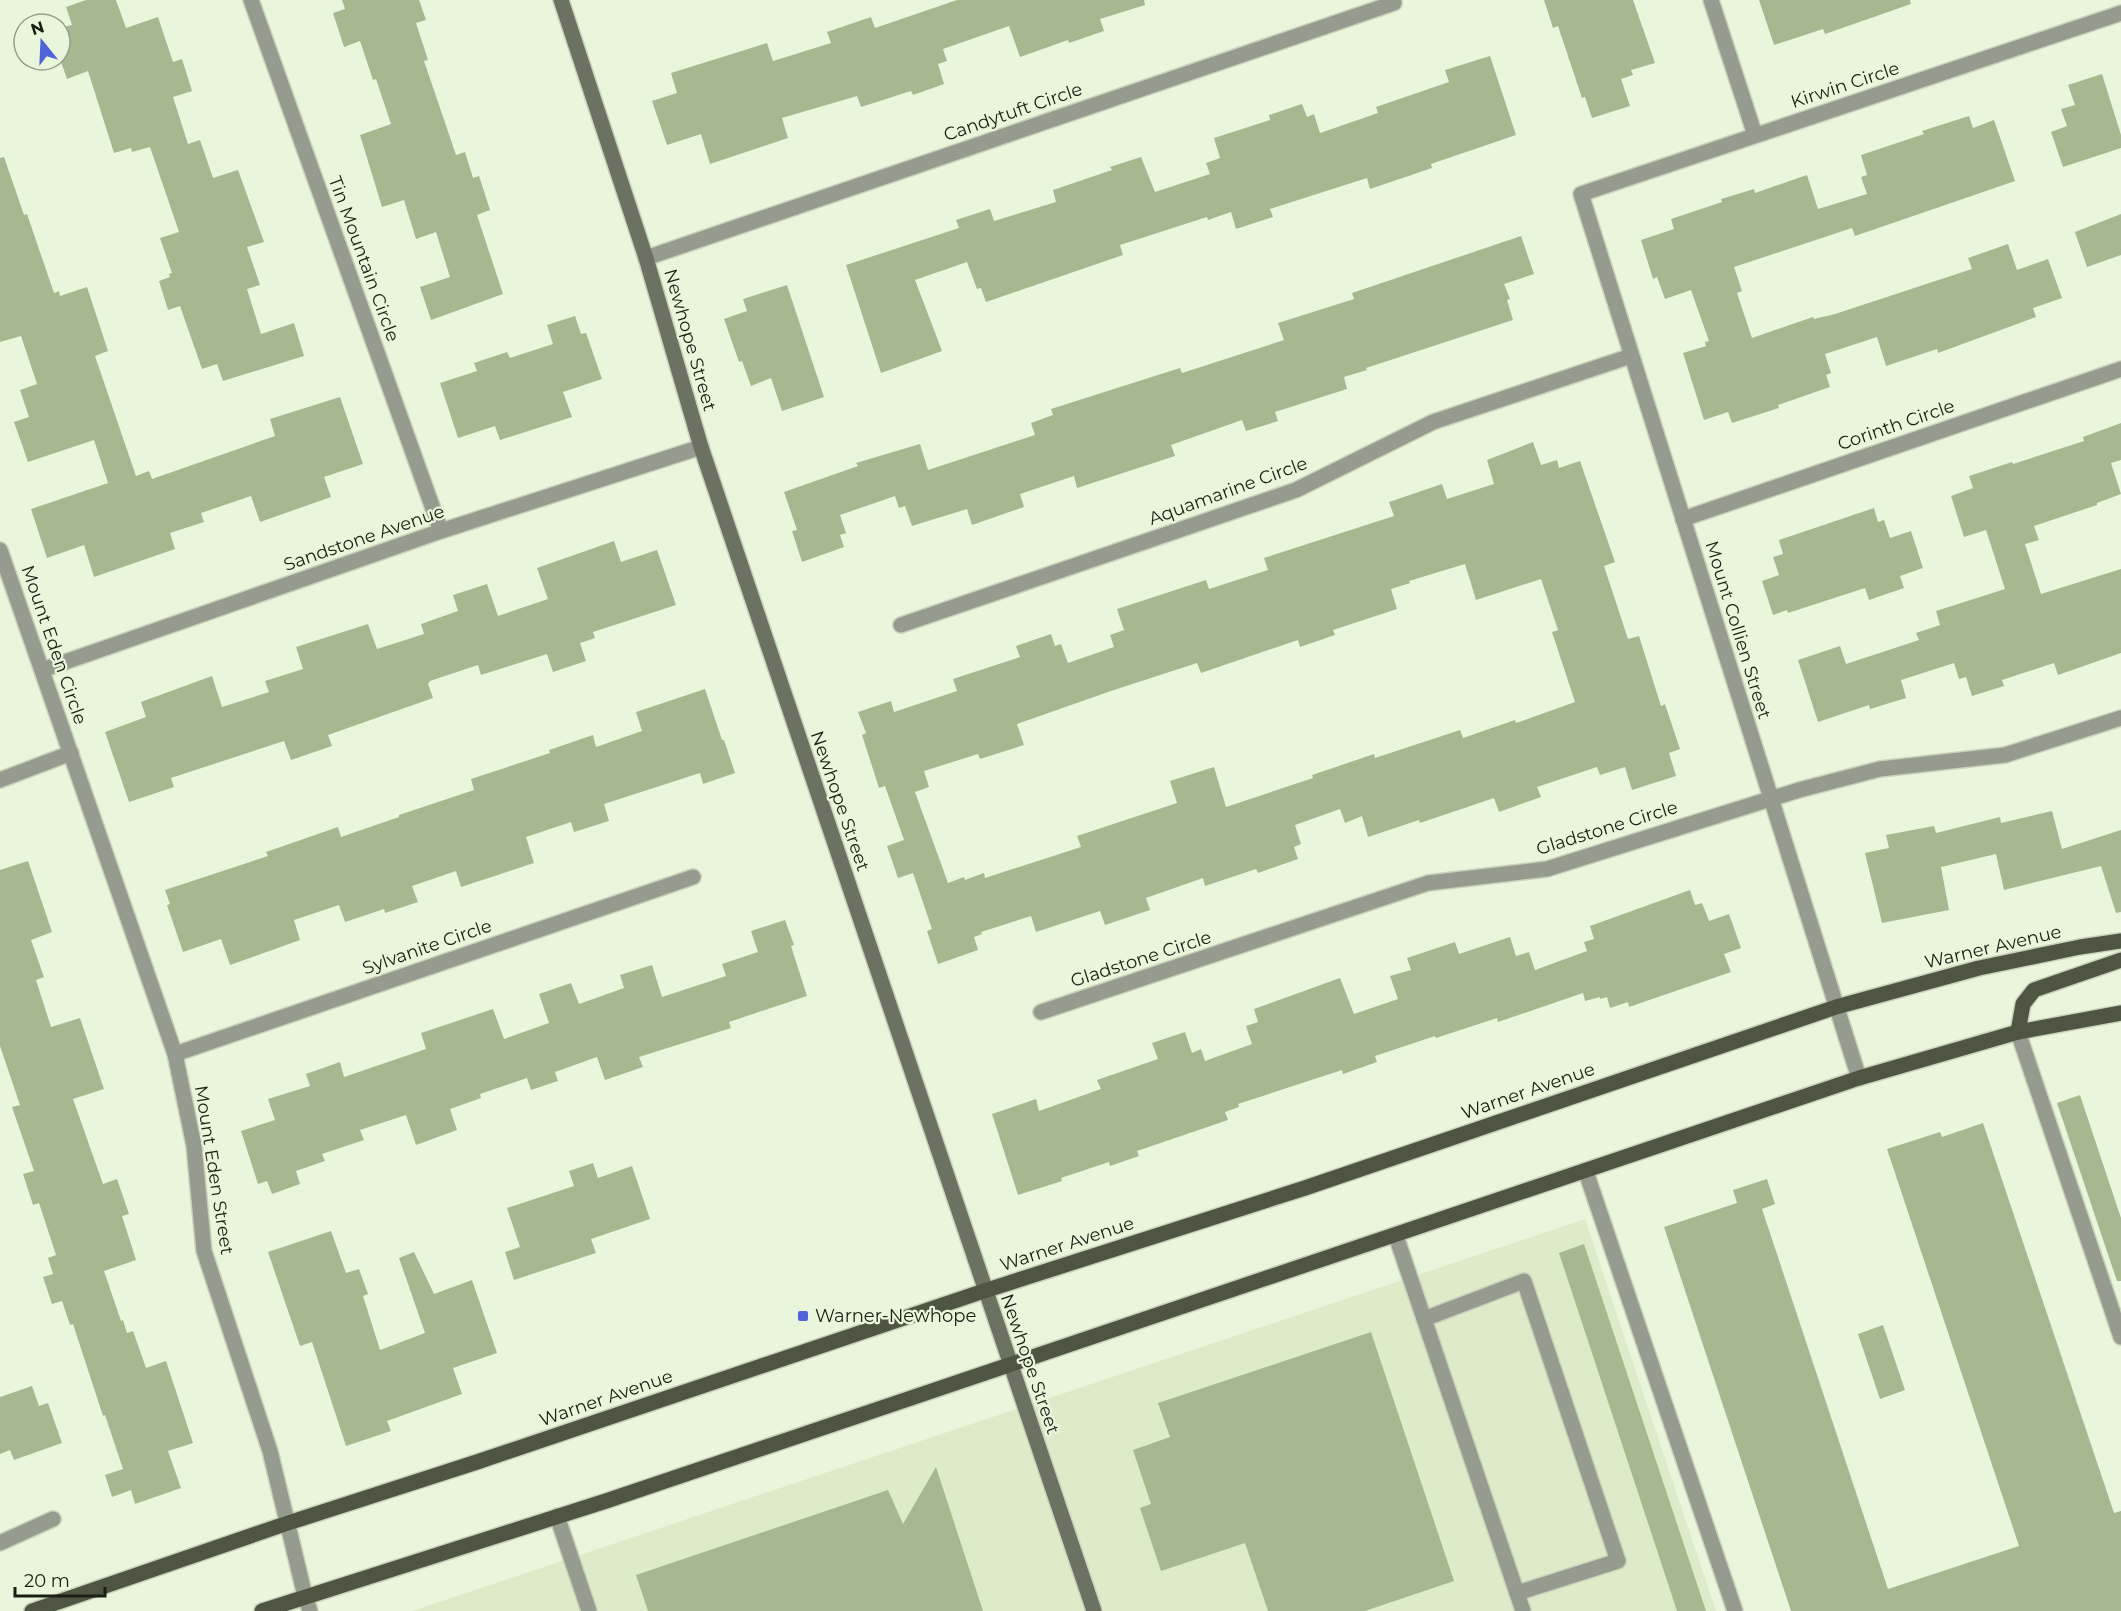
<svg xmlns="http://www.w3.org/2000/svg" width="2121" height="1611" font-family="Montserrat,sans-serif">
<style>
.built{fill:#ddebc9}
.building{fill:#a7b890;fill-rule:evenodd}
.lines{fill:none;stroke-linecap:round;stroke-linejoin:round}
.lane-casing{stroke:#c9d3bb;stroke-width:18}
.street-casing{stroke:#c9d3bb;stroke-width:18}
.secondary-casing{stroke:#c9d3bb;stroke-width:18}
.primary-casing{stroke:#c9d3bb;stroke-width:18}
.lane{stroke:#969b90;stroke-width:15}
.street{stroke:#969b90;stroke-width:15}
.secondary{stroke:#6b7262;stroke-width:15}
.primary{stroke:#4e5542;stroke-width:15}
.poi-dot{fill:#5163d8;stroke:#eaf6db;stroke-width:2}
.labels{text-anchor:middle;stroke-width:4.5;stroke-linejoin:round;paint-order:stroke}
.street-label{font-size:18px;fill:#1a1e15;stroke:#eaf6db}
.poi-label{font-size:18px;fill:#1a1e15;stroke:#eaf6db;text-anchor:start}
</style>
<rect width="100%" height="100%" fill="#eaf6db"/>
<path class="built" d="M1585,1219L1716,1611H412Z"/>
<g class="building">
<path d="M86,0H116L126,28L158,17L173,62L182,59L192,91L173,97L188,144L200,140L213,178L238,170L264,242L247,247L260,285L247,289L261,334L294,323L304,356L223,381L217,364L202,369L180,306L168,310L159,281L170,277L169,274L172,273L160,238L179,232L150,147L132,152L131,148L114,153L88,71L67,79L60,59V46L68,43L63,27L72,25L66,7Z"/>
<path d="M342,0H419L426,20L416,23L428,60L424,61L456,155L465,152L473,178L479,176L490,210L477,215L503,294L431,320L420,287L450,277L436,232L416,239L404,200L382,207L360,135L391,124L376,79L373,80L360,41L344,47L333,13L345,9Z"/>
<path d="M957,0H1144L1145,5L1100,19L1104,31L1069,43L1068,40L1020,57L1009,26L943,49L947,61L938,64L944,84L913,95L911,91L861,107L857,96L782,118L788,138L710,164L701,134L667,145L652,101L677,93L671,73L767,43L773,61L831,43L827,32L871,17L875,28Z"/>
<path d="M1544,0H1633L1655,63L1631,70L1633,75L1621,79L1630,106L1592,118L1585,97L1582,98L1558,26L1553,28Z"/>
<path d="M1759,0H1910L1911,4L1825,34L1823,29L1774,45Z"/>
<path d="M1490,56L1516,135L1431,164L1432,168L1370,189L1367,178L1270,209L1273,217L1236,229L1231,212L1208,220L1207,217L1120,245L1123,255L986,302L981,288L977,289L967,262L915,280L942,351L881,373L846,265L959,228L956,220L990,209L994,221L1056,202L1053,190L1112,170L1110,167L1141,157L1155,192L1210,174L1206,163L1220,158L1214,138L1270,120L1269,115L1302,104L1307,117L1314,114L1320,133L1378,113L1376,107L1449,82L1445,70Z"/>
<path d="M2102,74L2121,135V148L2063,167L2051,132L2067,126L2061,109L2075,105L2068,85Z"/>
<path d="M1969,116L1973,128L1994,120L2015,181L1855,236L1852,228L1734,267L1742,291L1737,293L1752,338L1813,317L1814,319L1835,314L1972,269L1968,258L2008,244L2017,270L2048,259L2062,298L2033,308L2036,317L1938,353L1937,349L1886,366L1877,337L1825,354L1831,373L1826,375L1830,387L1778,405L1779,408L1732,423L1728,412L1704,420L1683,353L1706,346L1705,342L1709,341L1691,290L1665,299L1657,277L1653,279L1641,240L1674,229L1671,219L1722,202L1721,199L1754,189L1755,193L1807,175L1818,209L1867,194L1861,177L1867,175L1861,155L1924,134L1922,131Z"/>
<path d="M4,157L24,215L27,214L54,293L59,291L60,296L87,287L108,351L95,356L136,476L149,471L152,479L275,436L270,419L340,397L363,464L324,477L331,497L260,522L251,496L201,513L204,522L170,533L175,549L94,577L84,545L47,558L31,509L108,483L94,440L28,462L14,422L29,417L20,390L37,384L21,336L0,342V158Z"/>
<path d="M2121,214V255L2087,267L2075,232Z"/>
<path d="M1521,236L1534,274L1504,284L1510,299L1507,300L1513,320L1366,368L1367,370L1344,377L1347,389L1275,412L1278,421L1246,431L1242,420L1171,445L1175,456L1077,488L1074,476L1020,494L1024,507L972,525L967,509L912,526L905,506L899,508L895,496L840,515L846,533L840,535L844,547L802,562L792,531L797,530L784,492L858,466L856,463L920,444L928,470L1035,435L1031,423L1053,415L1051,409L1180,368L1182,373L1284,340L1278,323L1354,299L1352,293Z"/>
<path d="M787,285L824,397L782,411L771,378L751,386L742,361L739,362L724,319L747,311L743,299Z"/>
<path d="M575,316L581,334L586,333L602,379L563,392L572,417L500,440L495,426L458,438L440,383L477,371L474,363L507,352L510,358L553,344L547,325Z"/>
<path d="M2121,423V460L2111,463L2121,494L2097,503V505L2034,526L2039,540L2025,544L2041,594L2121,569V653L2058,675L2054,663L2002,680L2004,686L1972,696L1966,677L1959,679L1954,663L1901,680L1906,698L1870,709L1869,705L1818,722L1798,660L1840,646L1846,664L1919,640L1916,633L1940,625L1936,611L2005,589L1986,530L1964,537L1951,496L1973,488L1969,476L2012,462L2013,464L2084,441L2083,437Z"/>
<path d="M1533,442L1541,465L1557,460L1559,468L1580,461L1615,562L1604,566L1628,639L1639,636L1661,706L1665,704L1680,749L1669,753L1676,776L1632,790L1625,767L1600,775L1597,767L1537,787L1541,797L1499,812L1494,798L1420,823L1419,820L1368,837L1362,816L1345,823L1340,809L1295,825L1301,844L1294,847L1298,859L1258,873L1256,869L1205,886L1203,878L1146,898L1150,910L1105,925L1100,911L1036,932L1031,916L981,932L982,934L974,937L978,950L938,964L927,931L932,929L913,873L898,878L887,846L904,840L885,786L879,788L862,735L866,733L858,712L891,701L894,712L957,691L953,679L1020,657L1016,646L1051,634L1055,646L1061,644L1068,663L1114,647L1110,635L1124,630L1117,609L1206,580L1209,589L1268,570L1264,558L1394,516L1389,502L1442,484L1447,499L1494,484L1487,460ZM1465,564L1476,600L1541,579L1558,630L1552,632L1575,702L1516,723L1515,720L1463,738L1460,730L1375,758L1374,754L1312,775L1313,778L1226,807L1214,767L1170,781L1177,803L1077,836L1081,847L985,878L984,873L965,880L964,877L948,883L915,792L929,787L924,771L978,754L980,759L1024,745L1017,724L1111,691L1197,663L1201,673L1298,640L1300,647L1335,635L1333,630L1397,609L1391,589L1410,583L1409,581Z"/>
<path d="M1874,508L1878,522L1884,520L1890,538L1911,531L1923,568L1900,576L1904,588L1869,600L1865,588L1788,613L1787,610L1773,615L1762,581L1779,575L1773,557L1783,554L1779,540Z"/>
<path d="M614,541L621,562L657,550L676,605L593,632L595,638L580,643L586,661L553,672L547,654L481,675L478,665L430,681L428,684L433,698L328,735L332,746L291,760L284,741L171,778L174,787L129,802L105,732L146,717L141,702L212,676L222,707L269,692L265,681L303,669L296,647L368,624L377,649L424,634L421,624L458,611L453,595L487,584L498,616L548,599L537,568Z"/>
<path d="M705,689L722,740H724L735,773L703,784L700,773L604,804L609,821L574,832L571,822L526,837L534,863L461,887L456,871L412,886L418,902L385,913L384,909L345,922L339,905L294,920L300,940L230,965L221,939L183,952L167,905L170,904L165,890L268,856L266,852L338,827L341,837L399,817V815L474,790L471,779L550,753L549,750L593,735L596,747L642,731L636,712Z"/>
<path d="M2052,811L2062,849L2121,830V912L2116,913L2101,866L2004,890L1996,854L1941,867L1949,910L1882,923L1865,853L1889,848L1886,835L1934,826L1936,833L2000,817L2001,823Z"/>
<path d="M28,861L52,932L31,940L44,977L36,980L51,1027L80,1018L104,1089L73,1099L103,1184L117,1179L129,1214L122,1216L136,1260L104,1271L121,1321L123,1320L127,1333L133,1331L146,1368L166,1361L193,1443L168,1451L181,1488L135,1504L131,1490L112,1497L105,1475L123,1469L105,1415L103,1416L73,1324L70,1325L62,1301L52,1304L43,1277L53,1274L48,1258L56,1255L39,1203L33,1205L23,1174L34,1171L12,1107L20,1105L0,1046V870Z"/>
<path d="M1690,890L1695,905L1702,903L1709,921L1729,914L1741,948L1724,954L1731,972L1629,1007L1628,1002L1610,1008L1607,997L1600,999V997L1585,1001L1583,993L1498,1022L1497,1018L1436,1038L1435,1036L1375,1056L1377,1062L1343,1074L1342,1070L1238,1104L1239,1107L1225,1112L1228,1120L1137,1151L1139,1156L1110,1166L1109,1162L1061,1178L1062,1181L1018,1195L992,1114L1036,1099L1039,1111L1101,1089L1097,1080L1158,1059L1152,1043L1185,1032L1192,1053L1201,1049L1205,1061L1252,1044L1246,1026L1258,1022L1254,1009L1340,978L1354,1014L1398,999L1390,976L1411,970L1407,958L1455,942L1459,954L1510,937L1516,956L1529,952L1535,970L1587,951L1584,942L1594,939L1590,926Z"/>
<path d="M785,920L794,945L791,946L807,996L729,1022L731,1028L639,1057L643,1067L605,1080L597,1057L555,1072L558,1081L531,1090L527,1078L480,1094L481,1098L450,1109L457,1130L416,1145L406,1115L360,1130L364,1140L322,1154L325,1161L296,1171L300,1184L272,1194L267,1181L258,1184L241,1131L275,1120L268,1099L310,1086L306,1074L340,1062L344,1077L426,1049L421,1033L493,1009L504,1039L549,1023L539,994L571,983L579,1004L624,988L620,975L652,965L662,997L726,976L722,964L758,952L751,931Z"/>
<path d="M2080,1095L2121,1218V1281H2117L2057,1103Z"/>
<path d="M1983,1123L2114,1513L2121,1511V1611H1791L1664,1227L1737,1203L1733,1190L1767,1179L1775,1204L1762,1209L1888,1589L2019,1546L1887,1149L1940,1132L1942,1137Z"/>
<path d="M593,1163L598,1178L632,1166L650,1219L591,1239L596,1253L514,1280L505,1252L520,1247L507,1208L574,1186L569,1171Z"/>
<path d="M331,1231L346,1273L359,1269L368,1294L363,1296L380,1350L425,1333L399,1258L414,1252L434,1294L472,1280L497,1353L453,1368L462,1394L387,1421L391,1431L346,1446L312,1342L300,1346L268,1252Z"/>
<path d="M1584,1244L1706,1611H1677L1559,1253Z"/>
<path d="M1883,1325L1905,1390L1880,1399L1858,1334Z"/>
<path d="M1371,1332L1454,1581L1365,1611H1268L1245,1543L1161,1571L1140,1508L1151,1504L1133,1450L1170,1437L1158,1403Z"/>
<path d="M32,1386L39,1406L48,1403L62,1443L14,1460L10,1450L0,1454V1397Z"/>
<path d="M936,1467L983,1611H648L636,1575L888,1490L903,1524Z"/>
</g>
<g class="lines">
<g class="lane-casing">
<g id="lane">
<path d="M2018,1032L2121,1337"/>
<path d="M1586,1172L1735,1611"/>
<path d="M1396,1236L1523,1611"/>
<path d="M1424,1319L1524,1281L1618,1561L1517,1593"/>
<path d="M557,1516L589,1611"/>
<path d="M305,1596L310,1611"/>
</g>
</g>
<g class="street-casing">
<g id="street">
<path d="M251,0L441,531"/>
<path d="M1711,0L1755,135"/>
<path d="M646,258L1394,3"/>
<path d="M1683,519L2121,369"/>
<path d="M0,550L175,1054L194,1146L204,1251L270,1451L305,1596"/>
<path d="M901,625L1296,490L1433,422L1631,356"/>
<path d="M42,670L441,531L701,447"/>
<path d="M0,780L71,753"/>
<path d="M1041,1012L1428,883L1547,869L1799,790L1880,769L2005,755L2121,718"/>
<path d="M175,1054L693,877"/>
<path d="M1859,1078L1581,194L2121,13"/>
<path d="M0,1543L53,1519"/>
</g>
</g>
<g class="secondary-casing">
<path id="secondary" d="M561,0L646,258L701,447L1094,1611"/>
</g>
<g class="primary-casing">
<g id="primary">
<path d="M2018,1032L2023,1004L2034,990L2121,960"/>
<path d="M32,1611L288,1523L477,1462L984,1291L1305,1188L1836,1007L1979,968L2080,947L2121,941"/>
<path d="M262,1611L606,1501L1859,1078L2018,1032L2121,1013"/>
</g>
</g>
<use href="#lane" class="lane"/>
<use href="#street" class="street"/>
<use href="#secondary" class="secondary"/>
<use href="#primary" class="primary"/>
</g>
<rect class="poi-dot" x="797" y="1310" width="12" height="12" rx="3"/>
<g class="labels">
<g class="street-label">
<text transform="translate(1845 85) rotate(-18)" y="6">Kirwin Circle</text>
<text transform="translate(1013 112) rotate(-19)" y="6">Candytuft Circle</text>
<text transform="translate(364 259) rotate(70)" y="6">Tin Mountain Circle</text>
<text transform="translate(690 340) rotate(74)" y="6">Newhope Street</text>
<text transform="translate(1896 425) rotate(-19)" y="6">Corinth Circle</text>
<text transform="translate(1228 491) rotate(-20)" y="6">Aquamarine Circle</text>
<text transform="translate(364 538) rotate(-19)" y="6">Sandstone Avenue</text>
<text transform="translate(1738 630) rotate(73)" y="6">Mount Collien Street</text>
<text transform="translate(54 645) rotate(71)" y="6">Mount Eden Circle</text>
<text transform="translate(840 801) rotate(71)" y="6">Newhope Street</text>
<text transform="translate(1607 828) rotate(-17)" y="6">Gladstone Circle</text>
<text transform="translate(427 947) rotate(-19)" y="6">Sylvanite Circle</text>
<text transform="translate(1993 947) rotate(-13)" y="6">Warner Avenue</text>
<text transform="translate(1141 959) rotate(-18)" y="6">Gladstone Circle</text>
<text transform="translate(1528 1091) rotate(-19)" y="6">Warner Avenue</text>
<text transform="translate(214 1170) rotate(81)" y="6">Mount Eden Street</text>
<text transform="translate(1067 1244) rotate(-18)" y="6">Warner Avenue</text>
<text transform="translate(1030 1364) rotate(71)" y="6">Newhope Street</text>
<text transform="translate(606 1398) rotate(-19)" y="6">Warner Avenue</text>
</g>
<g class="poi-label">
<text x="815" y="1322">Warner-Newhope</text>
</g>
</g>
<g transform="translate(42 42) rotate(342)"><circle r="28" fill="#eaf6db" stroke="#97a08c" stroke-width="1.5"/>
<path d="M0-4.5L10 22L0 15L-10 22Z" fill="#5163d8"/>
<text y="-9" font-size="16" font-weight="bold" text-anchor="middle" fill="#1a1e15">N</text>
</g>
<path d="M15 1587v9h90v-9" fill="none" stroke="#1a1e15" stroke-width="3"/>
<text x="24" y="1587" font-size="18" fill="#1a1e15" stroke="#eaf6db" stroke-width="4.5" paint-order="stroke">20 m</text>
</svg>
